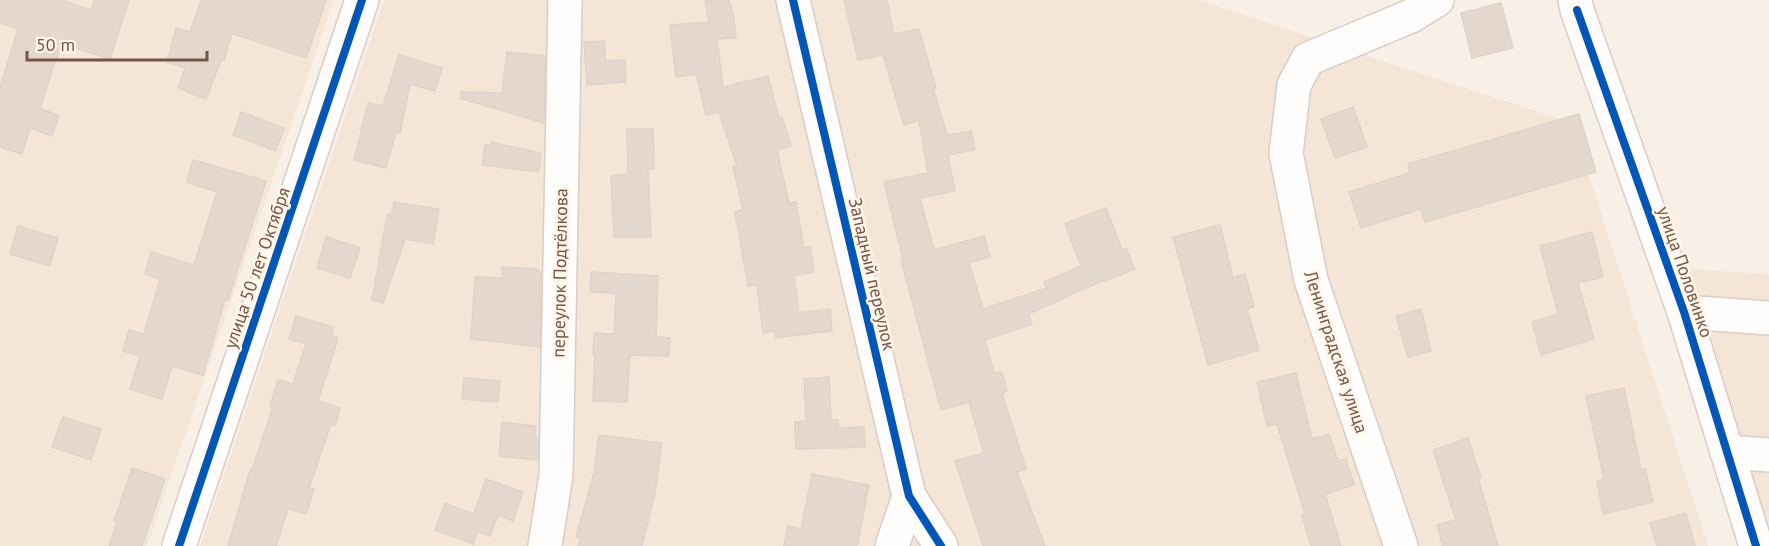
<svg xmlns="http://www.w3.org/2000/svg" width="1769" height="546" font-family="'PT Sans',sans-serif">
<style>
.residential{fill:#f4e5d7}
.building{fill:#e4d8ce;stroke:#e1d2c9;stroke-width:1.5}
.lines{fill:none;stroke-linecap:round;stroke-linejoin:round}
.minor-casing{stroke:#d9cdc5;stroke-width:36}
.minor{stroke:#fefdfb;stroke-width:33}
.cycleway-casing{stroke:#fff5e9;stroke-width:11}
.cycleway{stroke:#0057b8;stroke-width:8}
.labels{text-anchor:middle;stroke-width:5;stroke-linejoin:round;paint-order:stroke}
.street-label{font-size:18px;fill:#775546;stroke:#fff5e9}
</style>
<rect width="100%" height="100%" fill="#f8f0e7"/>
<g class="residential">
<path d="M0,0H334L147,546H0Z"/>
<path d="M384,0H1198L1572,123L1708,546H200Z"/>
<path d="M1685,269L1769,274V545Z"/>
</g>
<g class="building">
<path d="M0,0H61L91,10L95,0H129L110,59L61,43L40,108L59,116L52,136L30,128L22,154L0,147V88L18,29L0,23Z"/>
<path d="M201,0H326L306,58L232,33L224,60H221L206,99L178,88L185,68L167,62L176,28L190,32Z"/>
<path d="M705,0H729L734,19L736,38L717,39L723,87L768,76L779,118L782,117L791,146L777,150L789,203L796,202L804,248L810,247L814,272L794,275L799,313L830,309L832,331L776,338L775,331L763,333L757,285L748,286L735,212L743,210L733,167L737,166L719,112L706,115L696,74L676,77L670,25L709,22Z"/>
<path d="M844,0H887L894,34L919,29L936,88H933L947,135L971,131L975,150L948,155L955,191L920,198L934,250L984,236L990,257L969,263L983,309L1047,288L1044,282L1081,266L1065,224L1106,208L1122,249L1126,248L1135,269L1090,286L1029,314L1032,324L985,340L994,373L1002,372L1007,391L1002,393L1026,469L1017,472L1045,546H983L955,461L984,453L969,402L941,410L901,260L903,259L884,182L928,173L919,120L904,125L883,55L858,60Z"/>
<path d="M1501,3L1513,48L1472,58L1461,13Z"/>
<path d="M604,41L606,61L625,60L626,82L587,85L584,42Z"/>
<path d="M507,52L545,56L544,123L460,98L461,92L502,93Z"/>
<path d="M399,55L442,68L435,91L410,84L400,133L396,132L386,168L354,160L368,103L383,106Z"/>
<path d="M1353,107L1367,147L1335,158L1321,119Z"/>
<path d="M241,112L284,128L276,151L233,135Z"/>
<path d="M1579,114L1596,172L1425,222L1421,209L1361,228L1349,192L1410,173L1408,164Z"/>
<path d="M627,129H653L654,169H648L651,237H614L611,176L628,174Z"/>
<path d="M491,142L541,153L539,172L482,165L485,145H491Z"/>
<path d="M193,160L266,181L228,300L225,299L203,375L172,366L162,399L130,389L140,356L123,351L129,330L144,334L160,279L145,274L151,252L194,265L217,192L187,182Z"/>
<path d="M394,202L439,209L433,244L405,239L383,303L372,300L387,215L392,213Z"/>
<path d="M1220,225L1233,278L1245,274L1254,307L1247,309L1259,350L1208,365L1173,237Z"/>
<path d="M18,226L58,238L50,266L10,254Z"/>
<path d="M1592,232L1603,277L1578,283L1594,339L1541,355L1532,322L1558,314L1540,246Z"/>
<path d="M326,237L360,248L350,278L317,268Z"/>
<path d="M502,267L537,269V271L541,272L540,347L471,339L475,277L502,278Z"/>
<path d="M591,272L658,276L656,337L670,338L669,356L630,355L627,402L593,401L595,354H593L594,333L614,334L616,293L590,292Z"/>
<path d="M1421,309L1431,351L1408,357L1396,316Z"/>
<path d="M296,316L333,327L331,335L338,338L318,401L340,408L335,426L331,424L309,488L314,489L306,514L288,509L276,546H228L250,470H252L273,407L270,406L278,380L293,384L306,344L289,339Z"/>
<path d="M1296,373L1312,439L1329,434L1338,461L1346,459L1354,485L1325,494L1341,546H1311L1302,515L1305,514L1277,424L1267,426L1257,382Z"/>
<path d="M829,377L831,420H838V428L864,427L865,447L796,449L795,422L806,421L804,379Z"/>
<path d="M464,378L500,381L498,402L462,399Z"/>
<path d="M1624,388L1641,470L1645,469L1653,502L1603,514L1597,481L1604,479L1586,396Z"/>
<path d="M63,417L101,429L91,460L52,447Z"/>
<path d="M502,422L536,426L534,438H538V460L499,456Z"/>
<path d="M599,435L662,443L655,492L642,546H578L581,538L576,537L594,473Z"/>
<path d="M1468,438L1481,478H1478L1498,546H1443L1437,525L1456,520L1433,450Z"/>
<path d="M132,468L165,479L142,546H109L117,522L114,521Z"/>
<path d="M812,474L869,485L857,546H784L788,526L801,529Z"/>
<path d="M486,479L523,492L513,521L498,515L490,536L478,531L473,544L435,530L445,503L474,514Z"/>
<path d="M1686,513L1695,546H1657L1650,523Z"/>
</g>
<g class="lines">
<g class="minor-casing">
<g id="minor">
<path d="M793,0L909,496L941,546"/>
<path d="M1575,0L1577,10L1684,312L1756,546"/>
<path d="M1684,312L1769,318"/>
<path d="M1727,452L1769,455"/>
<path d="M179,546L362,0"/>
<path d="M545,546L556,475L565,0"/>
<path d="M892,546L909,496"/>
<path d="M1401,546L1311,280L1286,153L1294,85L1308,59L1411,16L1437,0"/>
</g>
</g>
<use href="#minor" class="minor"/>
<g class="cycleway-casing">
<g id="cycleway">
<path d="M793,0L909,496L941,546"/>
<path d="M1577,10L1684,312L1756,546"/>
<path d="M179,546L362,0"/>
</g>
</g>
<use href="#cycleway" class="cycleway"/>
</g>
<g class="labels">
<g class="street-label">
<text transform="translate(257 268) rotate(-71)" y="6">улица 50 лет Октября</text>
<text transform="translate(1685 272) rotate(71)" y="6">улица Половинко</text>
<text transform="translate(560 273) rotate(-89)" y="6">переулок Подтёлкова</text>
<text transform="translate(872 274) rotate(77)" y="6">Западный переулок</text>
<text transform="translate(1336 352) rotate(72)" y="6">Ленинградская улица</text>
</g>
</g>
<path d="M27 51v9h180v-9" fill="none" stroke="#775546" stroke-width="3"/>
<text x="36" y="51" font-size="18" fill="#775546" stroke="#fff5e9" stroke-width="4.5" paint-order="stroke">50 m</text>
</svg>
